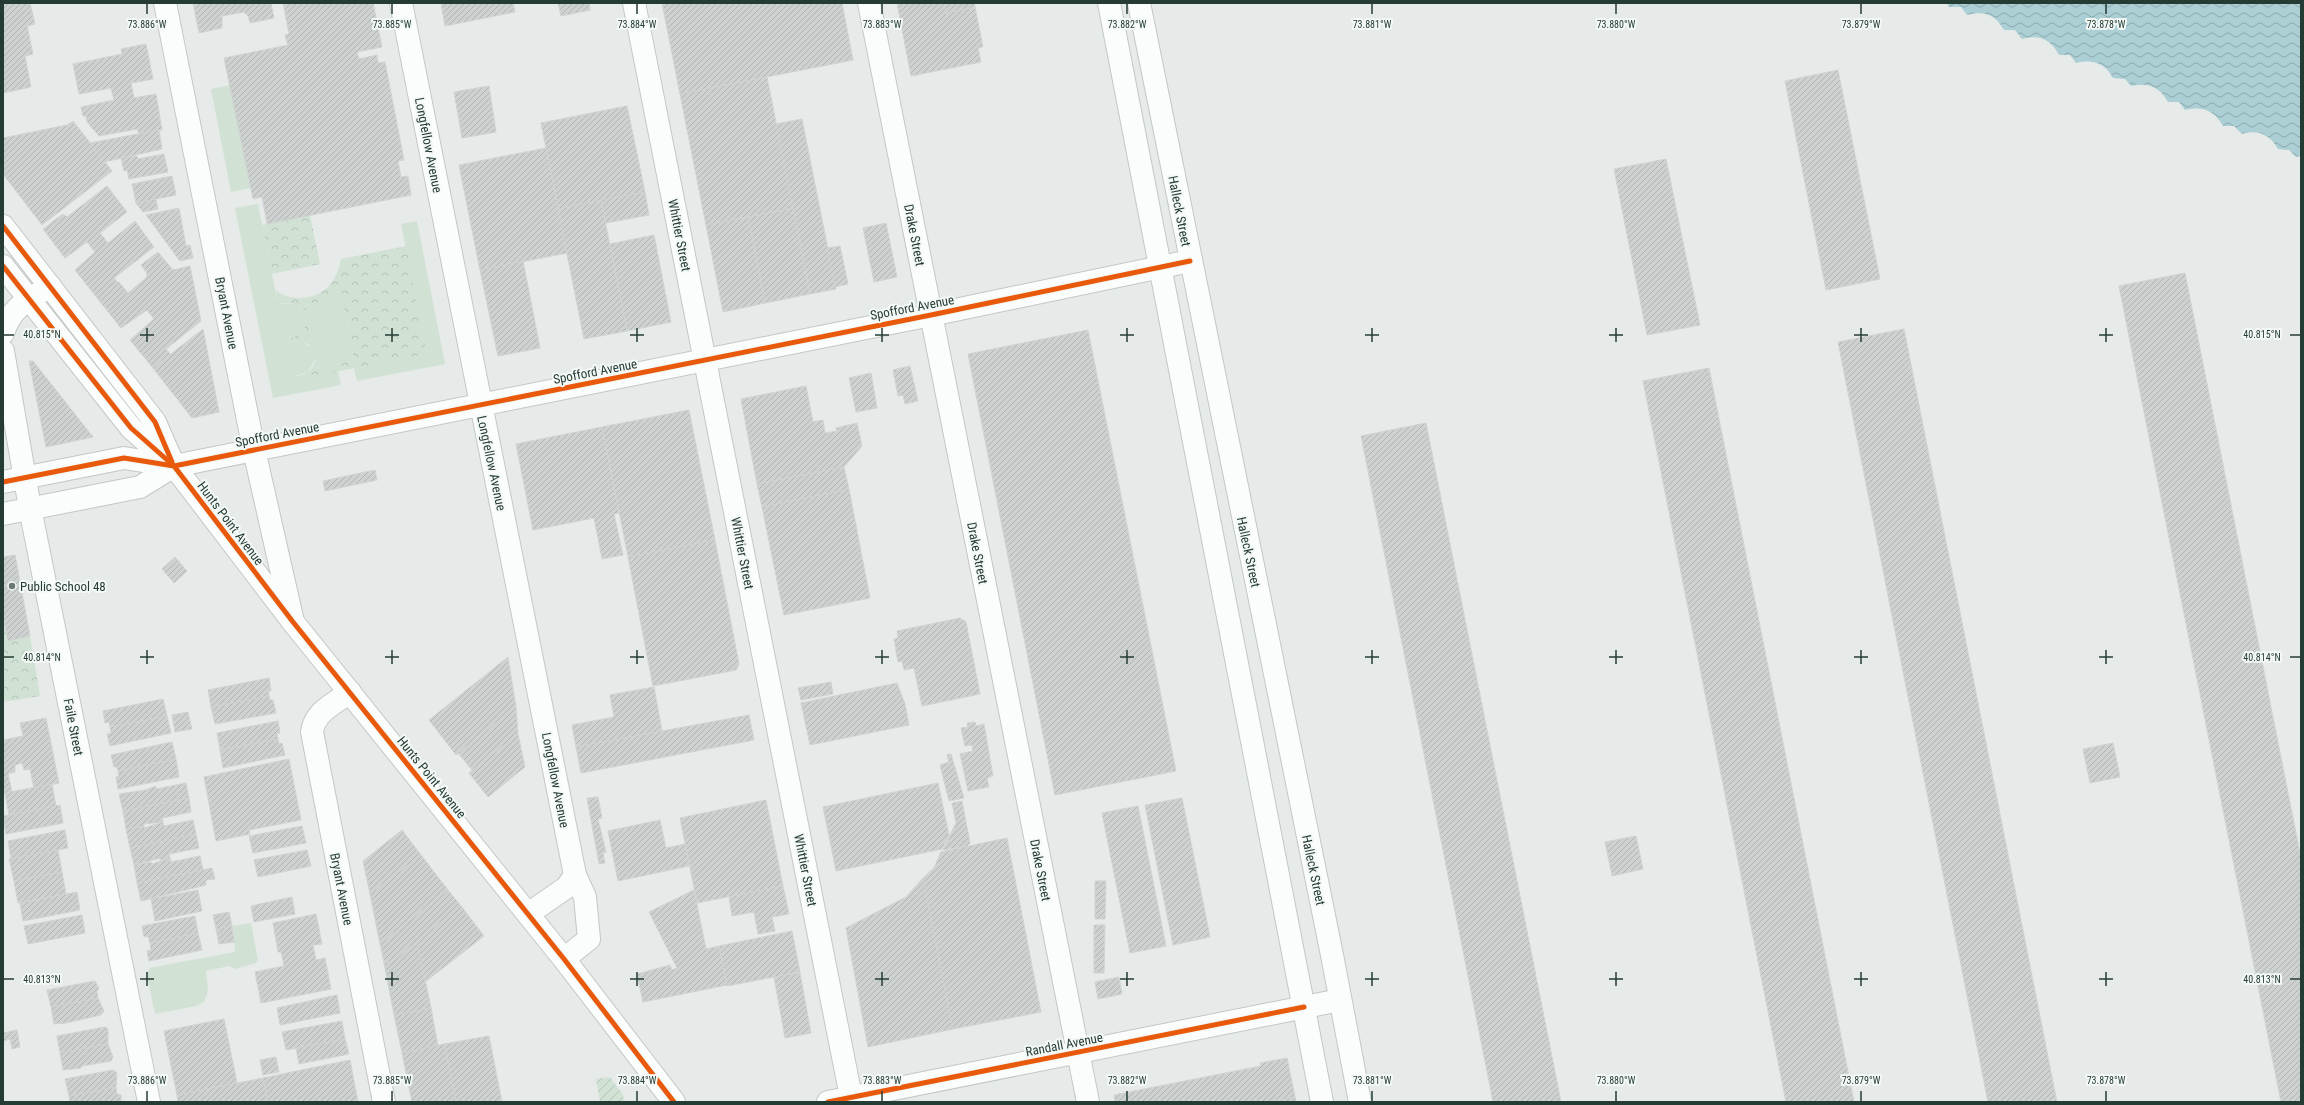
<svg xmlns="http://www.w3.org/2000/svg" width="2304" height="1105" font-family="'Roboto Condensed',sans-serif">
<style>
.grass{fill:#d1e2d5;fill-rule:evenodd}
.park{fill:url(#park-crowns)}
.garden{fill:url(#garden-furrows)}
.water{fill:url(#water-waves)}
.building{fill:url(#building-hatch);stroke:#cfd3d1}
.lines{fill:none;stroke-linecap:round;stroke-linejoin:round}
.street-casing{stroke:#c3c7c5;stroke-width:24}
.secondary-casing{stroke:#c2c8c5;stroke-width:24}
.street{stroke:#fbfcfc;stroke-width:22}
.secondary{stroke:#fbfcfc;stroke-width:22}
.cycleway-casing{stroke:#f4f9f6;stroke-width:8}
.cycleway{stroke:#e8590c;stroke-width:5}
.ticks{fill:none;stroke:#253c35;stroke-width:1.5}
.poi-dot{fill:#697974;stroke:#f4f9f6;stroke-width:1.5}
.labels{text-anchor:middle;stroke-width:4;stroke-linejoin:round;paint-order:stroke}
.street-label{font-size:13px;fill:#253c35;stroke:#f4f9f6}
.poi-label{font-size:13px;fill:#253c35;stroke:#f4f9f6;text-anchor:start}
.ticks-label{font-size:10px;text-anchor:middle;fill:#253c35;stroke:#f4f9f6;stroke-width:4;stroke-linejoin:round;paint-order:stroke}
</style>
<defs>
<pattern id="park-crowns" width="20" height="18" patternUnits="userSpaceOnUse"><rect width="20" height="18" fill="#d1e2d5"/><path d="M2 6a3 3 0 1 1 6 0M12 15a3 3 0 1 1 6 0" fill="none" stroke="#b3c3b7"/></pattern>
<pattern id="garden-furrows" width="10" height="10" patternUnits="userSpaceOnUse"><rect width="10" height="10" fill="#d1e2d5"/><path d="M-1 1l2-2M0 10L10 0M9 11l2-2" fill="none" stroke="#b3c3b7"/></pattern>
<pattern id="water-waves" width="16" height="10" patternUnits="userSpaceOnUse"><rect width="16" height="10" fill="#abcfd4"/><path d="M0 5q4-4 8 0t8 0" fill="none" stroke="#8ba9ad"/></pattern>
<pattern id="building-hatch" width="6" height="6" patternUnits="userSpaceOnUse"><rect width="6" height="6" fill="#cdd1cf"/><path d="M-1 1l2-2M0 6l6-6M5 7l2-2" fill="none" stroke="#b0b4b2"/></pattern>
</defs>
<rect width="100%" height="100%" fill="#e6eae8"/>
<g class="grass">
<path d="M230,85L251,188L231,192L211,89Z"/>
<path d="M258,204L278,304L296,303L306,312L305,305L342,298L354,361L317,368L315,359L308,372L293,377L338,371L341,385L273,398L235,208ZM307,319L313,349L301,341L286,342V339C298,336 306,333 307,319Z"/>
<path d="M417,221L445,364L357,381L354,368L427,354L401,224Z"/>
<path d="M251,923L258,960L256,963L235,969L229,966L206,971L208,991L204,1002L196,1006L155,1014L146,971H149V968L235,952L233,926Z"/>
</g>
<g class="park">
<path d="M310,215L320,264L272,274L262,225Z"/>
<path d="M406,246L427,354L294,380L293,377C306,375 314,371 315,358L317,368L354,361L342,298L305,305L307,315C301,302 291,302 278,304L276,290C289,302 315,300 328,287C335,279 339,270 341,259Z"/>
<path d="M307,316L314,354L308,344L297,341L286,342V339C299,336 307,332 307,316Z"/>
<path d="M3,615L8,640L30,636L40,696L3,702Z"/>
</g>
<path class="garden" d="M610,1077L623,1095L624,1102H600L596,1079Z"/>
<path class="water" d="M1947,3H2301V156L2296,157L2289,150L2278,149C2270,135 2258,129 2242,134L2234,126H2223C2214,110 2202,106 2185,110L2179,102H2168C2160,87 2148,82 2131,86L2125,79L2113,78C2105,63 2093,59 2076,63L2070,55H2059C2051,39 2039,34 2022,39L2015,30H2004C1996,15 1984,10 1967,15L1961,7H1949Z"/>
<g class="building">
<path d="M3,3H30L35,24L27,26L33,54L25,56L31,87L3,93Z"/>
<path d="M193,3H271L274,18L250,23L248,16L244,12L222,16V28L199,33Z"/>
<path d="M283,3H373L382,47L357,52L359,59L377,55L378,63L385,62L404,160L398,161L401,177L408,176L411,195L267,224L262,197L253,199L224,58L288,45L285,35L289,34Z"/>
<path d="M441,3H513L515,12L445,26Z"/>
<path d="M558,3H589L590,10L561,16Z"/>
<path d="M662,3H842L853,60L680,94Z"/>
<path d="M897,3H944L946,13L975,7L983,47L978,48L981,62L911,76Z"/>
<path d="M944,3H974L975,7L946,13Z"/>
<path d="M146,44L153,79L131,83L134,98L156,94L162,130L139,134L137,129L99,136L87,122L86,116H83L81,107L114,100L111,88L79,94L73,64L122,54L121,49Z"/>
<path d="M1838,70L1880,279L1826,290L1785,81Z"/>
<path d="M767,77L793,208L706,225L680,94Z"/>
<path d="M489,86L496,132L462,138L454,92Z"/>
<path d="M627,106L645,192L558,209L541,123Z"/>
<path d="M802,119L836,289L810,294L776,124Z"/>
<path d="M73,121L112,171L42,225L3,174V138L67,125Z"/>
<path d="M159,130L162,149L104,162L90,143Z"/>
<path d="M546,148L567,253L480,270L459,165Z"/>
<path d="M164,154L168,172L129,179L127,170L124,171L121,158L137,156L138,159Z"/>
<path d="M1666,159L1700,325L1647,335L1614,169Z"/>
<path d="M172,176L176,195L136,203L132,184Z"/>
<path d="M107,186L127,212L100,233L108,243L135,221L154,247L114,278L118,283L98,299L75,270L95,252L87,242L65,258L43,229L63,214L67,217Z"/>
<path d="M645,192L649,215L606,223L601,200Z"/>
<path d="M156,199L158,209L143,212L136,203Z"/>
<path d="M601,200L627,331L584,339L558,209Z"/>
<path d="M179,208L186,246L190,245L193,258L180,261L146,215Z"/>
<path d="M793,208L810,294L765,303L748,217Z"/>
<path d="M748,217L765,303L723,312L706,225Z"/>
<path d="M886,223L897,277L874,282L863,228Z"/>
<path d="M654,235L671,322L627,331L610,244Z"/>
<path d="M840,246L848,284L835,287L827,248Z"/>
<path d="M158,252L173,270L190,266L201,321L166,349L170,354L153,368L130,340L154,319L147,310L121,328L98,299L119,282L128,293L147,277V273L141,265Z"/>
<path d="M523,261L540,348L498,356L480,270Z"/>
<path d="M2185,273L2301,858V1102H2281L2119,286Z"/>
<path d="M203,329L219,412L192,418L153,368Z"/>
<path d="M1904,329L2057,1102H1988L1838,342Z"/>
<path d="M1088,330L1176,771L1055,795L968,354Z"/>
<path d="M29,361H33L93,437L46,447Z"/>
<path d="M910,366L918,401L905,404L903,395L898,396L893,370Z"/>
<path d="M1709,368L1854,1102H1786L1643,381Z"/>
<path d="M871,373L877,408L856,412L849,378Z"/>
<path d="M806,386L813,422L823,420L825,433L837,431L836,428L857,423L862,446L844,467L757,484L741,399Z"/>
<path d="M689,410L715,540L628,557L602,427Z"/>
<path d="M1426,423L1561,1102H1493L1361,436Z"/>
<path d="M602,427L619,513L614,514L623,555L602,559L594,518L533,530L516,444Z"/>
<path d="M844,467L849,489L762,507L757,484Z"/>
<path d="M375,470L377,480L325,491L323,481Z"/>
<path d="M849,489L870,598L784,615L762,507Z"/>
<path d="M715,540L739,664L736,670L653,686L628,557Z"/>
<path d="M15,555L30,636L8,641L3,615V557Z"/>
<path d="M175,557L187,571L174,583L162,569Z"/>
<path d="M960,618L966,622L980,694L922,706L914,668L904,670L902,661L898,662L894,639L898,638L897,631Z"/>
<path d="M508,657L516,707L456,755L429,720Z"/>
<path d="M269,678L271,691H268L269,696L211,707L208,690Z"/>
<path d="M831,682L833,694L801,700L798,688Z"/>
<path d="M897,683L905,704L909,725L810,745L801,703Z"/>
<path d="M654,687L662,731L576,747L572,725L614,717L610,695Z"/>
<path d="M269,696L270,700H273L276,713L215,724L211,707Z"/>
<path d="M163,699L167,716L110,727L109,722L105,723L103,711Z"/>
<path d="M516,707L518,734L472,770L458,753Z"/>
<path d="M188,712L192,729L175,732L172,715Z"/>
<path d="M749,715L754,740L581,773L576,747Z"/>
<path d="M167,716L171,733L110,746L107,734L111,733L110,727Z"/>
<path d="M46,718L59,783L34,788L30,769L24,770L22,763L15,765V772L8,774L12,792L3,794V740L23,736L20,723Z"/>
<path d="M278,721L280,733L277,734L278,739L220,750L217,733Z"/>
<path d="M975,722L976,726L984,724L993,776L987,778L989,787L968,791L960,754L973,751L972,745L965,746L961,728L968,727L967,723Z"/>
<path d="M518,734L525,767L488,797L469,773Z"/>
<path d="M278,739L279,744L282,743L285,755L223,768L220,750Z"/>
<path d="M172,742L176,759L118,771L117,767H114L111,755Z"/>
<path d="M2113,743L2120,777L2090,783L2083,749Z"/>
<path d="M951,754L964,798L949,801L940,765L949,762L947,755Z"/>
<path d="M176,759L179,777L118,789L116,777L119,776L118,771Z"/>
<path d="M289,759L301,820L249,830L250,834L216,841L204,777Z"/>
<path d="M186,783L189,798L123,811L119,794L146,790L156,786V789Z"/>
<path d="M938,783L949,835L942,849L836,871L823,807Z"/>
<path d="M52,784L56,806L9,815L5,793Z"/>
<path d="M598,797L602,818L598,819L606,852L603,853L605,863L599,864L587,798Z"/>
<path d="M189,798L191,812L162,818L163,822L144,824V826L126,829L123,811Z"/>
<path d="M1182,798L1210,937L1173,945L1145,805Z"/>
<path d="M766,800L783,886L697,903L680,818Z"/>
<path d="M962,801L970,843L967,846L943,850L956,823L952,803Z"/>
<path d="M60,805L63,823L6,834L3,816Z"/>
<path d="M1138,806L1166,946L1130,953L1102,813Z"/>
<path d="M193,820L196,834L130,848L126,829L144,826V828L163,822L164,826Z"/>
<path d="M660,820L666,848L685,844L689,866L618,881L608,831Z"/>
<path d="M302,826L306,843L253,853L249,836Z"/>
<path d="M65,830L68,848L11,859L8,841Z"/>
<path d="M402,830L421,855L370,894L363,861Z"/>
<path d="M196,834L199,848L169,854L170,858L160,860V858L134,865L130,848Z"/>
<path d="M1636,836L1643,869L1612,876L1605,842Z"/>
<path d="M1007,838L1041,1012L953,1029L923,878L934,868L941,852Z"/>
<path d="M58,850L62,872L14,881L9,859Z"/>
<path d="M307,850L311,866L258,877L254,860Z"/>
<path d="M421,855L448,890L380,944L370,894Z"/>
<path d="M200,856L203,870L137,883L134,865L151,862L152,864L170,858L171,862Z"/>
<path d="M212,868L215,879L206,880V885L141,901L137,883Z"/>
<path d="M62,872L66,894L18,903L14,881Z"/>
<path d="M923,878L953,1029L868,1047L846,928L906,897Z"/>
<path d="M1095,881H1106L1105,919H1095Z"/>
<path d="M783,886L789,914L772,917L775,931L758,934L754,912L732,916L729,897Z"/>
<path d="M198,890L202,911L155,921L151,899Z"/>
<path d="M448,890L461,906L393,961L384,963L380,944Z"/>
<path d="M694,890L706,949L719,946L727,985L643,1002L637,974L670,965L672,970L677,968L649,912Z"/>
<path d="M77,892L80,910L23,921L20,903Z"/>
<path d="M292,897L295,914L254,922L251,906Z"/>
<path d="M461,906L484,936L425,982L417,941Z"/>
<path d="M229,912L232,926L216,929L213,915Z"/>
<path d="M316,914L322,944L313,945L316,960L325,958L331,989L261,1003L255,972L284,966L281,952H278L273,923Z"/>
<path d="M82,915L85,933L28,944L24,926Z"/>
<path d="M195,916L198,933L150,943L148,936L144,937L142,926Z"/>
<path d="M1094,925H1105L1104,973H1094Z"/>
<path d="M232,926L234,942L219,944L216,929Z"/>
<path d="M792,931L800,972L727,986L719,946Z"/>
<path d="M198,933L202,950L149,961L147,951L151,950L150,943Z"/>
<path d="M417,941L431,1008L394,1015L384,963L393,961Z"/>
<path d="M800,973L811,1033L785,1038L774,977Z"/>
<path d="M1119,977L1122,994L1098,999L1095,982Z"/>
<path d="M95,981L99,988L97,991L98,998L51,1007L47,990Z"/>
<path d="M337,995L340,1013L280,1025L277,1008Z"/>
<path d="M98,998L104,1011L101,1015L66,1023L54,1024L51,1007Z"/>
<path d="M431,1008L438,1046L402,1053L394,1015Z"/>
<path d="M224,1019L237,1083L177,1095L164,1031Z"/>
<path d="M342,1021L345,1039L286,1050L282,1032Z"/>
<path d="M105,1027L108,1029V1044L60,1053L57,1036Z"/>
<path d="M17,1030L20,1047L12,1049L10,1039L3,1041V1033Z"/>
<path d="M489,1036L502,1102H456L444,1044Z"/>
<path d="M345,1039L349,1054L299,1064L296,1048Z"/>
<path d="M108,1044L113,1057L111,1061L82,1066L81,1068L63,1070L60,1053Z"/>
<path d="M444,1044L456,1102H412L402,1053Z"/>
<path d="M276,1057L279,1072L263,1075L260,1060Z"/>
<path d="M1287,1058L1295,1097L1269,1102H1115L1114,1095L1261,1066L1260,1063Z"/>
<path d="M350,1060L358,1102H268L263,1078Z"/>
<path d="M113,1070L117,1073L116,1087L69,1096L65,1079Z"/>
<path d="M263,1078L268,1102H178L177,1095Z"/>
<path d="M116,1087L117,1094L121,1095V1102H70L69,1096Z"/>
<path d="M1295,1097L1296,1102H1269Z"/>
</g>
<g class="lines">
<g class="street-casing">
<g id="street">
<path d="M165,3L254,450L293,622"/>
<path d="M401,3L575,875L585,897L589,939L564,959"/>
<path d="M634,3L852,1102"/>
<path d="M869,3L1088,1102"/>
<path d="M3,333C12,306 27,301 50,286"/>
<path d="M3,351L30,508L149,1102"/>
<path d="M350,692C334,704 315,711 312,732L384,1102"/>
<path d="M528,914L567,887L575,875"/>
</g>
</g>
<g class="secondary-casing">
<g id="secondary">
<path d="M1109,3L1322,1102"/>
<path d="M1139,3L1332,955L1360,1102"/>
<path d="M3,226L155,422L171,459"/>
<path d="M3,266L131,428L174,466L293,622L564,959L674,1102"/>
<path d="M3,482L124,458L174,466L931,315L1190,261"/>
<path d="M3,514L140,487L174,466"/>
<path d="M828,1102L1340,1000"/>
</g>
</g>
<use href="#street" class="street"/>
<use href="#secondary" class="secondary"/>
<g class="cycleway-casing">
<g id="cycleway">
<path d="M3,226L155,422L172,462"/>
<path d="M3,266L131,428L174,466L293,622L564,959L674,1102"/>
<path d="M3,482L124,458L174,466L931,315L1190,261"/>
<path d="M828,1102L1304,1007"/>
</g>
</g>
<use href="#cycleway" class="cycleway"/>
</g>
<path class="ticks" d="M147,4V14M392,4V14M637,4V14M882,4V14M1127,4V14M1372,4V14M1616,4V14M1861,4V14M2106,4V14M147,328V342M392,328V342M637,328V342M882,328V342M1127,328V342M1372,328V342M1616,328V342M1861,328V342M2106,328V342M4,335H14M140,335H154M385,335H399M630,335H644M875,335H889M1120,335H1134M1365,335H1379M1609,335H1623M1854,335H1868M2099,335H2113M2290,335H2300M147,650V664M392,650V664M637,650V664M882,650V664M1127,650V664M1372,650V664M1616,650V664M1861,650V664M2106,650V664M4,657H14M140,657H154M385,657H399M630,657H644M875,657H889M1120,657H1134M1365,657H1379M1609,657H1623M1854,657H1868M2099,657H2113M2290,657H2300M147,972V986M392,972V986M637,972V986M882,972V986M1127,972V986M1372,972V986M1616,972V986M1861,972V986M2106,972V986M4,979H14M140,979H154M385,979H399M630,979H644M875,979H889M1120,979H1134M1365,979H1379M1609,979H1623M1854,979H1868M2099,979H2113M2290,979H2300M147,1091V1101M392,1091V1101M637,1091V1101M882,1091V1101M1127,1091V1101M1372,1091V1101M1616,1091V1101M1861,1091V1101M2106,1091V1101"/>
<circle class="poi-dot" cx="12" cy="586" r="4"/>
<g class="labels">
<g class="street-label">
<text transform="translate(429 145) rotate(79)" y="5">Longfellow Avenue</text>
<text transform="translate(1180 211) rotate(79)" y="5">Halleck Street</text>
<text transform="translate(680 235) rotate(79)" y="5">Whittier Street</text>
<text transform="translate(915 235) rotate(79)" y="5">Drake Street</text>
<text transform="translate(912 307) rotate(-11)" y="5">Spofford Avenue</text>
<text transform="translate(227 313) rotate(79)" y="5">Bryant Avenue</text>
<text transform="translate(595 371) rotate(-11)" y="5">Spofford Avenue</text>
<text transform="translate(277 434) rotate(-11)" y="5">Spofford Avenue</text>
<text transform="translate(492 463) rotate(78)" y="5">Longfellow Avenue</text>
<text transform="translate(231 523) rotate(53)" y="5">Hunts Point Avenue</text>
<text transform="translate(1249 552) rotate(78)" y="5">Halleck Street</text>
<text transform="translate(743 553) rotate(79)" y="5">Whittier Street</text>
<text transform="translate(978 553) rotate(79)" y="5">Drake Street</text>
<text transform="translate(74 727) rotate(79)" y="5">Faile Street</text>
<text transform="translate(432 777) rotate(51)" y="5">Hunts Point Avenue</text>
<text transform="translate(556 780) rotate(79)" y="5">Longfellow Avenue</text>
<text transform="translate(806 870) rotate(79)" y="5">Whittier Street</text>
<text transform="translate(1041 870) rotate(79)" y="5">Drake Street</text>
<text transform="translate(1314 870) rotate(78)" y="5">Halleck Street</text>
<text transform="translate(342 889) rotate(79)" y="5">Bryant Avenue</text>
<text transform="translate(1064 1044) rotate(-11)" y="5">Randall Avenue</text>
</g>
<g class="poi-label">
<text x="20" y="591">Public School 48</text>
</g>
</g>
<g class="ticks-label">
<text x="147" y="28">73.886°W</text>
<text x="392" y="28">73.885°W</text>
<text x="637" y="28">73.884°W</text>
<text x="882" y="28">73.883°W</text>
<text x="1127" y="28">73.882°W</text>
<text x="1372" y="28">73.881°W</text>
<text x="1616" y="28">73.880°W</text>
<text x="1861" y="28">73.879°W</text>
<text x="2106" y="28">73.878°W</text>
<text x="42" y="338">40.815°N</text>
<text x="2262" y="338">40.815°N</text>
<text x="42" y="661">40.814°N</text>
<text x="2262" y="661">40.814°N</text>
<text x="42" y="983">40.813°N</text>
<text x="2262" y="983">40.813°N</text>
<text x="147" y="1084">73.886°W</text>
<text x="392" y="1084">73.885°W</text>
<text x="637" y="1084">73.884°W</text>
<text x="882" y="1084">73.883°W</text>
<text x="1127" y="1084">73.882°W</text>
<text x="1372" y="1084">73.881°W</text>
<text x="1616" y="1084">73.880°W</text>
<text x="1861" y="1084">73.879°W</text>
<text x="2106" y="1084">73.878°W</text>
</g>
<rect width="2304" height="1105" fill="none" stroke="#253c35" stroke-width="8"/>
</svg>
